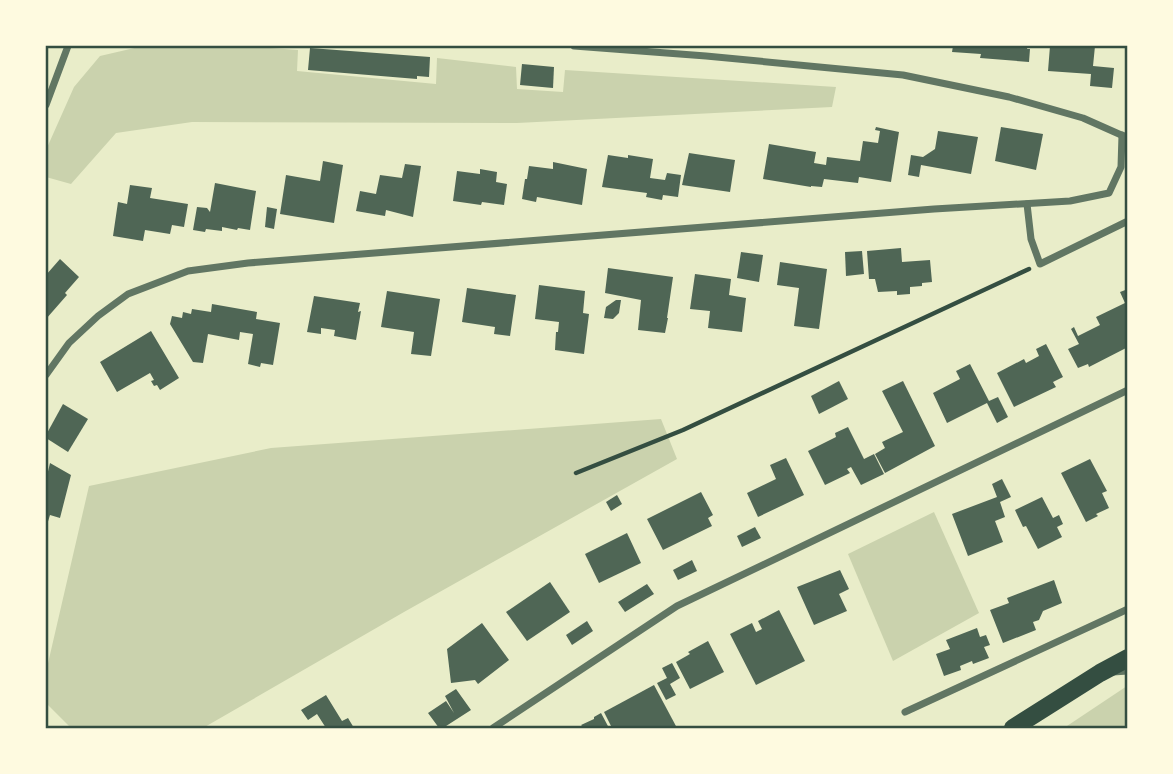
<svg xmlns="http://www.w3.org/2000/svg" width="1173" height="774" font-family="Signika,sans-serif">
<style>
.green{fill:#cad2ad}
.building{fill:#4f6655}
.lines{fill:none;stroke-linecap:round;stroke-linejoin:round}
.path{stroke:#344e41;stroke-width:4.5}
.service{stroke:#617663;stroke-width:5}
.minor{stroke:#617663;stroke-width:7}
.primary{stroke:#344e41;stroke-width:18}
.neatline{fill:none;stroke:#344e41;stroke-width:2.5}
</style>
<rect width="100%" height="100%" fill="#e9edc9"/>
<g class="green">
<path d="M143,46H242L298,50L297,71L436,84L437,58L516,67L517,89L563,92L565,70L836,87L832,107L517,123L192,122L116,133L71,184L46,177V150L74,87L100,56Z"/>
<path d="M661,419L677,459L404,612L203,728H71L46,703V672L89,486L271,448Z"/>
<path d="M934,512L979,613L893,661L848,554Z"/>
<path d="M1127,686V728H1064Z"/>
</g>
<g class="building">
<path d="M953,46H1028L1027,49H1030L1029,62L980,58L981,54L952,52Z"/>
<path d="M1050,46H1095L1093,66L1114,68L1112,88L1090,86L1091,74L1048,71Z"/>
<path d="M310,48L430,57L429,77L417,76V79L308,70Z"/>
<path d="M522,64L554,67L553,88L520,85Z"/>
<path d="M876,127L899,132L891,182L859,177L858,183L824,179L822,187L811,186V187L763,179L769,144L816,152L814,163L826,165L827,157L860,161L863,141L878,143L880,131L875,130Z"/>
<path d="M1001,127L1043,134L1036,170L995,161Z"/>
<path d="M938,131L978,137L971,174L921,165L919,177L908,175L911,155L923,157L935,149Z"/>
<path d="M689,153L735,160L730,192L682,185Z"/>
<path d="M608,155L628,158V155L653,159L650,178L665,180L667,173L681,175L678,197L663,195L662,200L646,197L647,193L602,187Z"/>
<path d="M323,161L343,165L334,223L280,214L286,175L320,181Z"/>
<path d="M553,162L587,169L582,205L537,197L536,202L522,199L525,179H527L529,166L553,169Z"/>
<path d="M405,164L421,166L413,217L386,210L385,216L356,211L360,191L376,194L380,175L402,178Z"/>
<path d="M480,169L497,172L496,182L507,184L504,205L482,202L481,205L453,201L457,171L480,174Z"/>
<path d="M215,183L256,191L250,230L238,228L237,230L222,227V231L206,229L205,232L193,230L197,207L207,208L210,212Z"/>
<path d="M130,185L152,188L150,198L188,204L184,227L172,225L170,234L145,230L143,241L113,236L118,202L127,204Z"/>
<path d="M267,207L277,209L274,229L265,227Z"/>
<path d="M901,248L902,262L930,260L932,282L922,283V286L910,287V294L897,295V291L878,292L875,279H869L867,251Z"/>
<path d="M862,251L864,274L846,276L845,252Z"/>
<path d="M741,252L763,255L759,282L737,278Z"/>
<path d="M60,259L79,277L65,293L67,295L46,319V275Z"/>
<path d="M780,262L827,269L819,329L794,326L799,288L777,285Z"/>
<path d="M608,268L673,277L667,318H668L665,333L638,330L641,300L605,293Z"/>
<path d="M695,274L731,279L729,295L746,298L742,332L708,328L710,311L690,309Z"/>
<path d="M539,285L585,291L583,313L589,314L584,354L555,350L556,332H558L559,322L535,319Z"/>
<path d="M467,288L516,295L510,336L494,334L495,327L462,322Z"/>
<path d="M1128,289V347L1089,367L1088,364L1078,368L1068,349L1079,344L1071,329L1074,327L1078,336L1100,325L1096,317L1125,303L1120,292Z"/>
<path d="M387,291L440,299L431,356L411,354L414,332L381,327Z"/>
<path d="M314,296L360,303L358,312L361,311L356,340L334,336L335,330L321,328V334L307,332Z"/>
<path d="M616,300H621L619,313L613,319L604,318L606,307Z"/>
<path d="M212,304L257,312L256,319L280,323L273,365L261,363L260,367L248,364L253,334L240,332L239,340L208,334L203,363L193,362L170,324L172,316L182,318L183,312L191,314L192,309L211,312Z"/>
<path d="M151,331L179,378L160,390L157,385L154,386L151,381L154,380L150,373L117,392L100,362Z"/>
<path d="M1046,344L1063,377L1053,382L1056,387L1014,407L997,373L1024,359L1026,363L1039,356L1036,349Z"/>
<path d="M970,364L989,401L998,397L1008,417L997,423L987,403L947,423L933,393L960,379L956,371Z"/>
<path d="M839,381L848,399L819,414L811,396Z"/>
<path d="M903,381L935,446L885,473L875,454L885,448L882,442L903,432L882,391Z"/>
<path d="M63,404L88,419L68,452L46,438V435Z"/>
<path d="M848,427L864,459L874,454L884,474L861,485L851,467L847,469L850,473L825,485L808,451L836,437L835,433Z"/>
<path d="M786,458L804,495L758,517L747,493L776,479L770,465Z"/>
<path d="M1090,459L1107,491L1102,493L1109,508L1096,514L1098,516L1086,522L1061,473Z"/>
<path d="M50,463L71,475L60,518L50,515L46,528V480Z"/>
<path d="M1002,479L1011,497L1000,502L1005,517L995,521L1003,542L968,556L952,514L997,497L992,484Z"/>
<path d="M701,492L713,515L708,518L712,526L663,550L647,519Z"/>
<path d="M617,495L622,504L611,511L606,502Z"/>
<path d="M1042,497L1053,518L1059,515L1063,524L1057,527L1062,537L1038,549L1026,526L1023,527L1015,510Z"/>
<path d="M755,527L761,538L742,547L737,536Z"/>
<path d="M627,533L641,563L599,583L585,554Z"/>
<path d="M692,560L697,571L678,580L673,570Z"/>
<path d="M840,570L849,589L839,594L847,611L814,625L797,587Z"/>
<path d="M1054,580L1062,603L1043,611L1039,620L1033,622L1036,630L1003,643L990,610L1009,603L1007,598Z"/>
<path d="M550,582L570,612L527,641L506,612Z"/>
<path d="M647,584L654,594L625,612L618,602Z"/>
<path d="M779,610L805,661L756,685L730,634L752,623L756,632L762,629L758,621Z"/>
<path d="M587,621L593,631L572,645L566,635Z"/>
<path d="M482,623L509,660L478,684L475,680L451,683L447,649Z"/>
<path d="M977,628L980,637L986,635L990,645L984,647L989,658L973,664L972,661L960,666L961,670L944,676L936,654L950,649L946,640Z"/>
<path d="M708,641L724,672L690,689L676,662L690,654L688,652Z"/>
<path d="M672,663L680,678L670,684L676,695L666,700L657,683L667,678L662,668Z"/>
<path d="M654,685L677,728H612L604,712Z"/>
<path d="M456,689L471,710L443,728H439L428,713L446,701L454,713L445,696Z"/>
<path d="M326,695L342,721L348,718L354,728H326L317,714L308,720L301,710Z"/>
<path d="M601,713L609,728H584L581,725L594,719V717Z"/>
</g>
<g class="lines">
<path class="path" d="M576,473L683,430L1029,269"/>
<path class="service" d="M1113,673L1128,672"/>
<g class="minor">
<path d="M574,46L706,56L903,75L1009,97L1083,118L1128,138"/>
<path d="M46,105L68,46"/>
<path d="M1027,204L1031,239L1040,264L1128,221"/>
<path d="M46,375L69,343L98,316L128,294L188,271L248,263L934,209L1070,201L1109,193L1121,167L1122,135"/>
<path d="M905,712L1128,609"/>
<path d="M493,728L677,606L1128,390"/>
</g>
<path class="primary" d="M1013,728L1100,673L1128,658"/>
</g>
<rect width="1173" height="774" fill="none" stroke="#fefae0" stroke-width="94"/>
<rect x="47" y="47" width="1079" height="680" class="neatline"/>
</svg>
